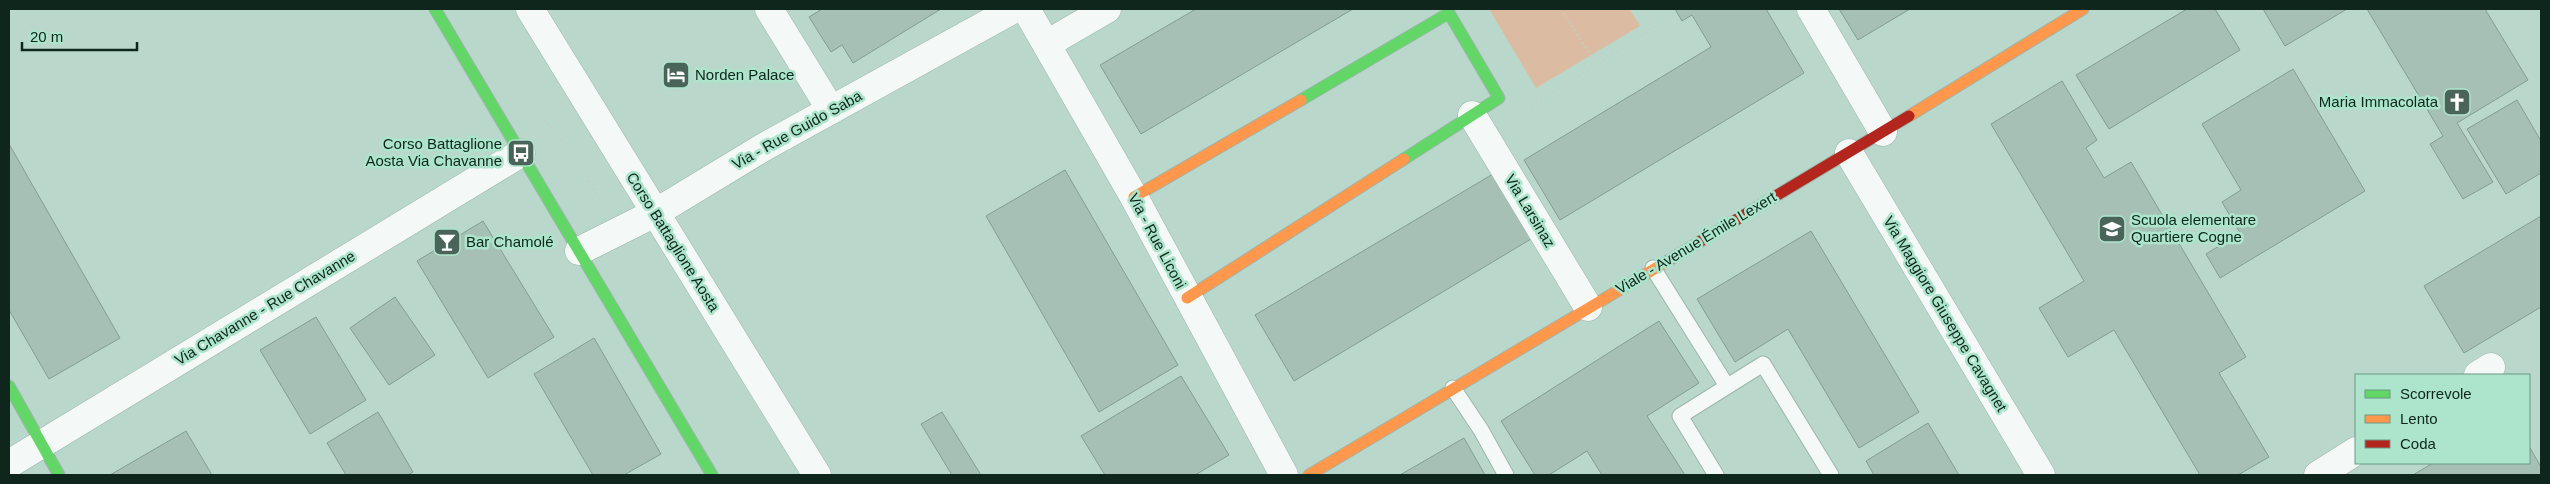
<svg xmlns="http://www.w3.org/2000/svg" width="2550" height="484" font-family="Arial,sans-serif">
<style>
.green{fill:#dbbca2}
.building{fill:#a7c0b6;stroke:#849d92}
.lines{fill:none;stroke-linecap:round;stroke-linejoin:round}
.lane-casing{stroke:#9db6ab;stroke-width:17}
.street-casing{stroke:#9db6ab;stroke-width:29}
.fast-casing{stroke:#9db6ab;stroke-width:13}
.slow-casing{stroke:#9db6ab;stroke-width:13}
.jam-casing{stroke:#9db6ab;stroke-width:13}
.path{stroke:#c3cdc8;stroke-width:3;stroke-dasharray:1 4;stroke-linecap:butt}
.lane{stroke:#f4f9f7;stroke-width:15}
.street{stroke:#f4f9f7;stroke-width:28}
.fast{stroke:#63d668;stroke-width:11}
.slow{stroke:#ff974d;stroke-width:11}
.jam{stroke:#b3261e;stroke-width:11}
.labels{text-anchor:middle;stroke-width:5;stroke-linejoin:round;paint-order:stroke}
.poi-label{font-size:15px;fill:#0f261d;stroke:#ace5cc;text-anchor:start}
.street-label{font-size:15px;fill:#0f261d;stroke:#ace5cc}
</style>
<rect width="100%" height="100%" fill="#b9d8cb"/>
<path class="green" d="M1489,9H1630L1640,26L1536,88Z"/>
<g class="building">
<path d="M822,9H941L853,63L842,45L831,52L809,17Z"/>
<path d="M1196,9H1353L1141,134L1100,65Z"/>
<path d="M1675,9H1766L1804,73L1560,220L1524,160L1711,47L1692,15L1682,21Z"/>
<path d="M1839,9H1910L1858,40Z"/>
<path d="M2187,9H2215L2240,50L2109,129L2076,75Z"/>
<path d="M2263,9H2347L2285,46Z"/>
<path d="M2367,9H2485L2528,80L2457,123L2493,182L2463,199L2430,144L2443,136Z"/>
<path d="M2293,69L2365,191L2220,278L2206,254L2240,233L2222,202L2241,190L2202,124Z"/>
<path d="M2062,81L2097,140L2086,148L2104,178L2131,162L2246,357L2219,373L2269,457L2238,475H2200L2114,330L2068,357L2039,308L2084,281L1991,124Z"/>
<path d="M2517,100L2541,141V173L2506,194L2467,129Z"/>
<path d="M9,144L120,338L49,379L9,310Z"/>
<path d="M1065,170L1178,365L1099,412L986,216Z"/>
<path d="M1493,174L1531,239L1294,381L1255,315Z"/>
<path d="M2541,216V307L2464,353L2424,286Z"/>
<path d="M483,221L554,337L488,378L417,261Z"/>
<path d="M1811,231L1919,412L1859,448L1788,329L1735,362L1697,299Z"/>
<path d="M395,297L435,355L389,385L350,328Z"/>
<path d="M316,317L366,400L310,434L260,350Z"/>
<path d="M1659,321L1699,383L1647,416L1685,475H1602L1587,451L1549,475H1535L1501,421Z"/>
<path d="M594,338L661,454L624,475H593L534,374Z"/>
<path d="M1181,376L1229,455L1195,475H1105L1081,436Z"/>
<path d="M378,412L413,472L408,475H346L327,443Z"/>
<path d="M942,412L981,475H952L921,424Z"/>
<path d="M1928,423L1959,475H1874L1866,461Z"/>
<path d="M186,431L212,475H110Z"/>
<path d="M1464,438L1485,475H1400Z"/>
<path d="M2529,446L2541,467V475H2413L2433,463H2529Z"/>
</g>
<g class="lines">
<g class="lane-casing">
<g id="lane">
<path d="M1653,268L1727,386"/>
<path d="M1453,388L1481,430L1506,475"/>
<path d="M1716,475L1680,416L1763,364L1831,475"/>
</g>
</g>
<g class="street-casing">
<g id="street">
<path d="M530,9L817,475"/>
<path d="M769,9L831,110"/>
<path d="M1026,9L1134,197L1284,475"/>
<path d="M1811,9L1883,132"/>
<path d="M1047,44L1107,9"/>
<path d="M1472,115L1588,307"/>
<path d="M1849,153L2041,475"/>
<path d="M579,251L655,213L764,147L1014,9"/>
<path d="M2478,375L2491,367"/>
<path d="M9,464L521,153"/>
<path d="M2318,475L2356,451"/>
</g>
</g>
<g class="fast-casing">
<g id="fast">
<path d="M435,9L712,475"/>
<path d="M1301,100L1449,13L1499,98L1404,159"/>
<path d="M9,386L59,475"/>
</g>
</g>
<g class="slow-casing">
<g id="slow">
<path d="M1909,116L2083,9"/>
<path d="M1134,197L1301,100"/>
<path d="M1187,298L1404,159"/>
<path d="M1309,475L1666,262"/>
</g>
</g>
<g class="jam-casing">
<path id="jam" d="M1666,262L1909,116"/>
</g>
<g class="path">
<path d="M1561,9L1596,64"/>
<path d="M1532,105L1655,27L1644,9"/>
<path d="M541,117L567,145L603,203"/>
</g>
<use href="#lane" class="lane"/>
<use href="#street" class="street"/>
<use href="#fast" class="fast"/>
<use href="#slow" class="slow"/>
<use href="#jam" class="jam"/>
</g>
<defs>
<g id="hotel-square" transform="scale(1.4375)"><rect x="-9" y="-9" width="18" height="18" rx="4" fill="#4a645a" stroke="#ace5cc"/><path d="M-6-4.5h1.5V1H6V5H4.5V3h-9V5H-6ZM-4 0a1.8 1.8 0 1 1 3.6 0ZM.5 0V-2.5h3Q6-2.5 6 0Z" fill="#fff"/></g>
<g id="church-square" transform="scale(1.4375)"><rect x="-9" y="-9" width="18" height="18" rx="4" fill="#4a645a" stroke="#ace5cc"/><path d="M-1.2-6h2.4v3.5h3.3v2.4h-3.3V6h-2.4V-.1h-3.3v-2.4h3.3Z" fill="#fff"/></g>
<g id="bus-square" transform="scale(1.4375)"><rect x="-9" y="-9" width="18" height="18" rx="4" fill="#4a645a" stroke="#ace5cc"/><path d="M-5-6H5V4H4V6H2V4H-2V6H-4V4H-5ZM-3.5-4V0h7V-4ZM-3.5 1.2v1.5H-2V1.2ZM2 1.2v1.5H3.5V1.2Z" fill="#fff"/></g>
<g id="school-square" transform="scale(1.4375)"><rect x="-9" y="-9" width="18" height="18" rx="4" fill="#4a645a" stroke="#ace5cc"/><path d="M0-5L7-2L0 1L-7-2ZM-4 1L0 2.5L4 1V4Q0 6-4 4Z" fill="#fff"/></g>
<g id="bar-square" transform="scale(1.4375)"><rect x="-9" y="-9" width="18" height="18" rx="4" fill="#4a645a" stroke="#ace5cc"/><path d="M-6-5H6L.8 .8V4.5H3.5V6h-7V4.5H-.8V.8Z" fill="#fff"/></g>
</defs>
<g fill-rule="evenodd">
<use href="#hotel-square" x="676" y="75"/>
<use href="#church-square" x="2457" y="102"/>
<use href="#bus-square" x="521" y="153"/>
<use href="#school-square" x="2112" y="229"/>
<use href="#bar-square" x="447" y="242"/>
</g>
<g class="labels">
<g class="poi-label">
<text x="695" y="80">Norden Palace</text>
<text x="2438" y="107" text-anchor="end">Maria Immacolata</text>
<text x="502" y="149" text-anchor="end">Corso Battaglione<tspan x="502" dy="17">Aosta Via Chavanne</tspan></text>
<text x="2131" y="225">Scuola elementare<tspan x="2131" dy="17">Quartiere Cogne</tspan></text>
<text x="466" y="247">Bar Chamolé</text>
</g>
<g class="street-label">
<text transform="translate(797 130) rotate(-29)" y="5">Via - Rue Guido Saba</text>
<text transform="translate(1530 211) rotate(59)" y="5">Via Larsinaz</text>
<text transform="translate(1157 241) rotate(62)" y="5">Via - Rue Liconi</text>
<text transform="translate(673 242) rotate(58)" y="5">Corso Battaglione Aosta</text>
<text transform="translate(1696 243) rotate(-31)" y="5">Viale - Avenue Émile Lexert</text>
<text transform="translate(265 308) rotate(-31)" y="5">Via Chavanne - Rue Chavanne</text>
<text transform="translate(1945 314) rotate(59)" y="5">Via Maggiore Giuseppe Cavagnet</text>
</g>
</g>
<rect width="2550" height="484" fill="none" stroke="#0f261d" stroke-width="20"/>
<rect x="2355" y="374" width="175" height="90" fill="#ace5cc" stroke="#6d9986"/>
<rect x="2365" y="390" width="25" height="8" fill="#63d668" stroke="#6d9986"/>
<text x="2400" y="399" font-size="15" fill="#0f261d">Scorrevole</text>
<rect x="2365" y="415" width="25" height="8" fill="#ff974d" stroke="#6d9986"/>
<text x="2400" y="424" font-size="15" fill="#0f261d">Lento</text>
<rect x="2365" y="440" width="25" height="8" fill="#b3261e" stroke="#6d9986"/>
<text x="2400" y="449" font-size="15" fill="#0f261d">Coda</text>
<path d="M22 42v8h115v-8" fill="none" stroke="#0f261d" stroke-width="2.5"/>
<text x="30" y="42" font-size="15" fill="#0f261d" stroke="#ace5cc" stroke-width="4" paint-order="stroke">20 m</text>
</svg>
